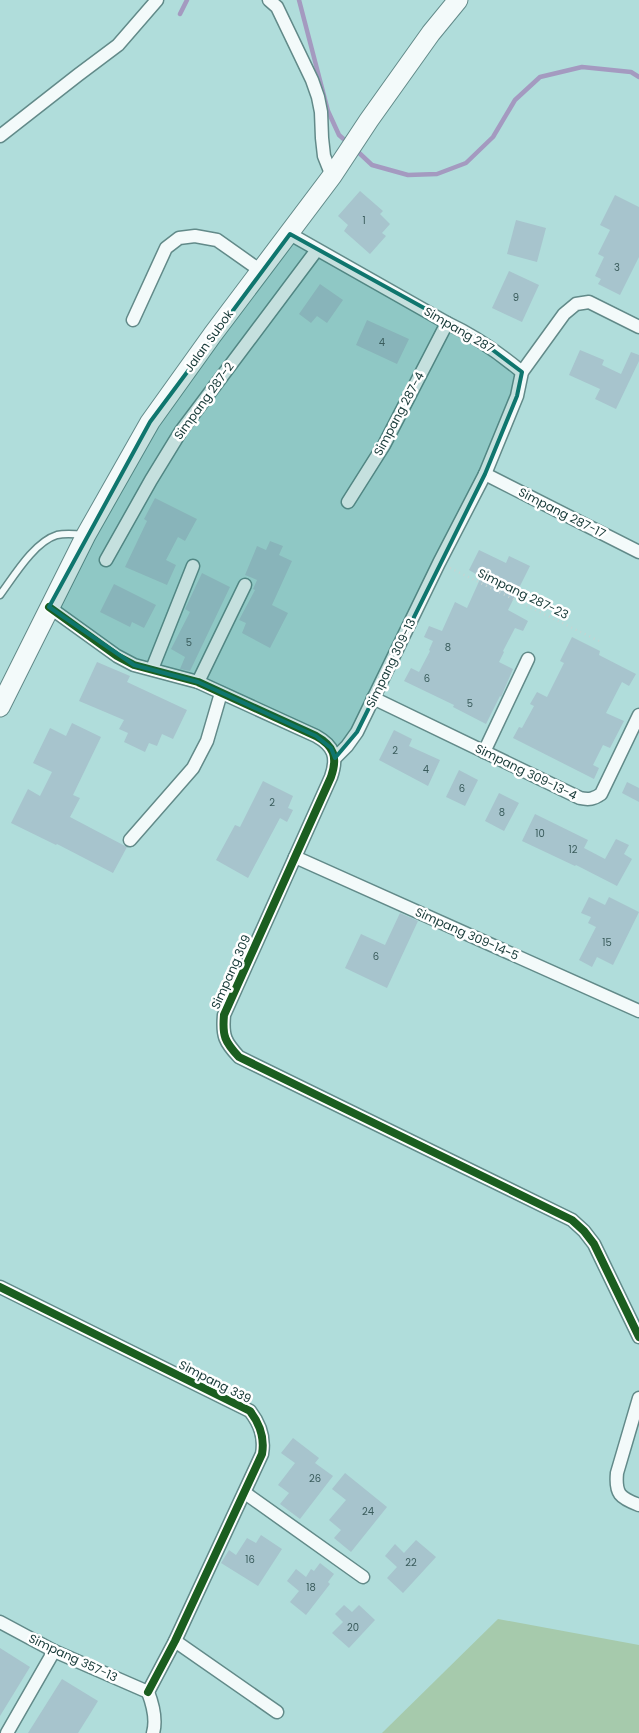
<svg xmlns="http://www.w3.org/2000/svg" width="639" height="1733" font-family="Poppins,sans-serif">
<style>
.green{fill:#a6caac}
.lines{fill:none;stroke-linecap:round;stroke-linejoin:round}
.stream{stroke:#a49ac0;stroke-width:4.5}
.building{fill:#a7c4cd}
.service-casing{stroke:#628a89;stroke-width:9}
.minor-casing{stroke:#628a89;stroke-width:15}
.secondary-casing{stroke:#628a89;stroke-width:21}
.path{stroke:#c5d4d3;stroke-width:2.5;stroke-dasharray:1 4;stroke-linecap:butt}
.service{stroke:#f3fafa;stroke-width:6}
.minor{stroke:#f3fafa;stroke-width:12}
.secondary{stroke:#f3fafa;stroke-width:19}
.cycleway-casing{stroke:#fff;stroke-width:11}
.cycleway{stroke:#1b5e20;stroke-width:8}
.marked{fill:#0f766e;fill-opacity:0.2;stroke:#0f766e;stroke-width:4;stroke-linejoin:round}
.labels{text-anchor:middle;stroke-width:5;stroke-linejoin:round;paint-order:stroke}
.number-label{font-size:10px;fill:#3a5c5c}
.street-label{font-size:12px;fill:#163937;stroke:#fff}
</style>
<rect width="100%" height="100%" fill="#b0dddb"/>
<path class="green" d="M498,1619L639,1645V1733H382Z"/>
<g class="lines">
<g class="stream">
<path d="M299,0L328,111L339,135L348,143"/>
<path d="M180,14L187,0"/>
<path d="M356,150L372,165L408,175L437,174L466,163L493,137L515,100L540,77L582,67L631,72L639,77"/>
</g>
</g>
<g class="building">
<path d="M360,191L383,211L380,214L390,224L382,233L386,236L370,254L344,231L348,225L338,216Z"/>
<path d="M615,195L639,207V257L620,295L598,284L601,279L595,276L604,257L598,254L610,230L600,225Z"/>
<path d="M516,220L546,228L537,262L507,254Z"/>
<path d="M509,271L539,285L522,322L492,308Z"/>
<path d="M320,284L343,300L327,323L317,316L311,323L299,314Z"/>
<path d="M367,320L409,339L397,364L356,345Z"/>
<path d="M580,350L604,360L602,365L621,374L631,352L639,355V361L616,409L595,399L600,389L569,375Z"/>
<path d="M155,498L197,519L185,541L178,537L166,560L176,565L167,585L125,567L147,521L144,519Z"/>
<path d="M270,541L283,546L279,555L292,561L272,605L288,613L270,648L242,633L246,623L239,620L255,590L253,589L257,580L245,575L257,546L266,550Z"/>
<path d="M479,550L506,563L509,556L530,566L508,610L528,621L523,631L515,628L503,651L504,652L499,662L513,669L501,697L500,696L486,724L453,707L454,705L404,681L411,668L419,672L430,651L429,650L433,641L424,637L429,626L442,631L455,602L467,608L481,577L469,570Z"/>
<path d="M202,573L230,587L190,671L180,669L185,657L171,649L190,612L185,609Z"/>
<path d="M114,584L156,605L144,628L132,622L130,627L100,612Z"/>
<path d="M572,637L600,651L599,655L636,674L629,686L622,682L606,713L624,721L610,748L603,745L593,765L599,768L594,779L513,738L519,727L522,728L534,706L530,704L537,692L547,697L564,663L560,661Z"/>
<path d="M97,662L130,676L127,682L187,710L173,739L162,734L157,746L149,743L145,752L124,742L128,733L119,729L124,720L79,701Z"/>
<path d="M72,723L101,737L73,795L80,798L70,817L127,847L113,873L57,844L56,845L11,823L28,789L40,796L52,772L33,763L50,728L66,736Z"/>
<path d="M394,730L412,739L409,746L440,760L428,786L379,760Z"/>
<path d="M459,770L478,780L465,806L446,797Z"/>
<path d="M263,781L293,796L288,808L293,810L287,822L280,818L248,878L216,860L235,825L240,827Z"/>
<path d="M627,782L639,788V802L622,793Z"/>
<path d="M499,793L519,803L504,831L485,821Z"/>
<path d="M535,814L588,840L584,848L605,859L616,839L629,845L624,854L632,859L617,886L576,865L575,866L522,841Z"/>
<path d="M589,897L605,905L609,897L639,912L613,965L597,957L592,967L579,960L596,927L588,923L591,917L581,913Z"/>
<path d="M400,913L418,921L387,988L345,968L361,934L385,945Z"/>
<path d="M293,1438L319,1458L315,1463L333,1476L300,1519L280,1504L289,1493L278,1485L295,1463L281,1453Z"/>
<path d="M345,1473L387,1507L351,1552L334,1538L341,1530L329,1520L346,1500L332,1489Z"/>
<path d="M261,1535L282,1549L258,1586L221,1563L229,1550L236,1555L247,1538L256,1543Z"/>
<path d="M416,1540L436,1557L403,1593L387,1578L397,1567L385,1556L395,1544L404,1553Z"/>
<path d="M320,1563L334,1574L328,1582L330,1584L306,1615L290,1602L299,1591L287,1581L296,1569L306,1577L311,1569L314,1571Z"/>
<path d="M344,1605L352,1612L359,1605L375,1620L349,1648L332,1633L343,1622L335,1614Z"/>
<path d="M0,1648L30,1667L0,1716Z"/>
<path d="M62,1679L98,1701L90,1714L78,1733H28Z"/>
</g>
<g class="lines">
<g class="service-casing">
<path id="service" d="M0,595C14,576 34,542 57,535C66,533 75,534 85,535"/>
</g>
<g class="minor-casing">
<g id="minor">
<path d="M269,0L277,7L312,80L318,97L321,112L322,138L324,156L332,176"/>
<path d="M0,136L78,75L118,45L157,0"/>
<path d="M290,234L447,323C475,336 498,352 522,372"/>
<path d="M133,320L166,248L179,238L195,236L217,240L261,271"/>
<path d="M485,474L639,552"/>
<path d="M348,502L384,445L447,323"/>
<path d="M106,560L151,480L181,431L316,251"/>
<path d="M49,607L117,656L134,665L198,682L316,736C334,746 338,757 331,777L224,1015C222,1036 225,1042 239,1057L572,1220L584,1231L594,1244L639,1337"/>
<path d="M152,669L193,566"/>
<path d="M198,682L245,585"/>
<path d="M373,698L580,798C589,800 594,799 601,794L639,715"/>
<path d="M484,752L528,659"/>
<path d="M335,758L347,746L357,732L439,563L485,474L517,396L522,372L564,314L576,304L589,302L639,327"/>
<path d="M130,840L193,768L207,741L221,693"/>
<path d="M295,857L639,1011"/>
<path d="M0,1287L250,1411C260,1424 265,1437 262,1454L175,1641L148,1692"/>
<path d="M639,1398L617,1473C615,1494 620,1498 639,1505"/>
<path d="M245,1493L363,1577"/>
<path d="M0,1622L54,1651L148,1692"/>
<path d="M175,1641L277,1712"/>
<path d="M148,1692C153,1705 157,1719 153,1733"/>
<path d="M7,1733L54,1651"/>
</g>
</g>
<g class="secondary-casing">
<path id="secondary" d="M0,707L86,535L150,422L213,334L332,176L369,120L431,33L458,0"/>
</g>
<path class="path" d="M450,568L599,641"/>
<use href="#service" class="service"/>
<use href="#minor" class="minor"/>
<use href="#secondary" class="secondary"/>
<g class="cycleway-casing">
<g id="cycleway">
<path d="M49,607L117,656L134,665L198,682L316,736C334,746 338,757 331,777L224,1015C222,1036 225,1042 239,1057L572,1220L584,1231L594,1244L639,1337"/>
<path d="M0,1287L250,1411C260,1424 265,1437 262,1454L175,1641L148,1692"/>
</g>
</g>
<use href="#cycleway" class="cycleway"/>
</g>
<path class="marked" d="M290,234L473,335L522,372L517,396L485,474L357,732L335,758L331,748L316,736L198,682L134,665L49,607L150,422Z"/>
<g class="labels">
<g class="number-label">
<text x="364" y="224">1</text>
<text x="617" y="271">3</text>
<text x="516" y="301">9</text>
<text x="382" y="346">4</text>
<text x="189" y="646">5</text>
<text x="448" y="651">8</text>
<text x="427" y="682">6</text>
<text x="470" y="707">5</text>
<text x="395" y="754">2</text>
<text x="426" y="773">4</text>
<text x="462" y="792">6</text>
<text x="272" y="806">2</text>
<text x="502" y="816">8</text>
<text x="540" y="837">10</text>
<text x="573" y="853">12</text>
<text x="607" y="946">15</text>
<text x="376" y="960">6</text>
<text x="315" y="1482">26</text>
<text x="368" y="1515">24</text>
<text x="250" y="1563">16</text>
<text x="411" y="1566">22</text>
<text x="311" y="1591">18</text>
<text x="353" y="1631">20</text>
</g>
<g class="street-label">
<text transform="translate(459 330) rotate(30)" y="4">Simpang 287</text>
<text transform="translate(209 341) rotate(-54)" y="4">Jalan Subok</text>
<text transform="translate(204 401) rotate(-54)" y="4">Simpang 287-2</text>
<text transform="translate(399 414) rotate(-62)" y="4">Simpang 287-4</text>
<text transform="translate(562 513) rotate(27)" y="4">Simpang 287-17</text>
<text transform="translate(523 594) rotate(26)" y="4">Simpang 287-23</text>
<text transform="translate(391 663) rotate(-64)" y="4">Simpang 309-13</text>
<text transform="translate(526 772) rotate(26)" y="4">Simpang 309-13-4</text>
<text transform="translate(467 934) rotate(24)" y="4">Simpang 309-14-5</text>
<text transform="translate(231 972) rotate(-66)" y="4">Simpang 309</text>
<text transform="translate(215 1382) rotate(27)" y="4">Simpang 339</text>
<text transform="translate(73 1658) rotate(25)" y="4">Simpang 357-13</text>
</g>
</g>
</svg>
